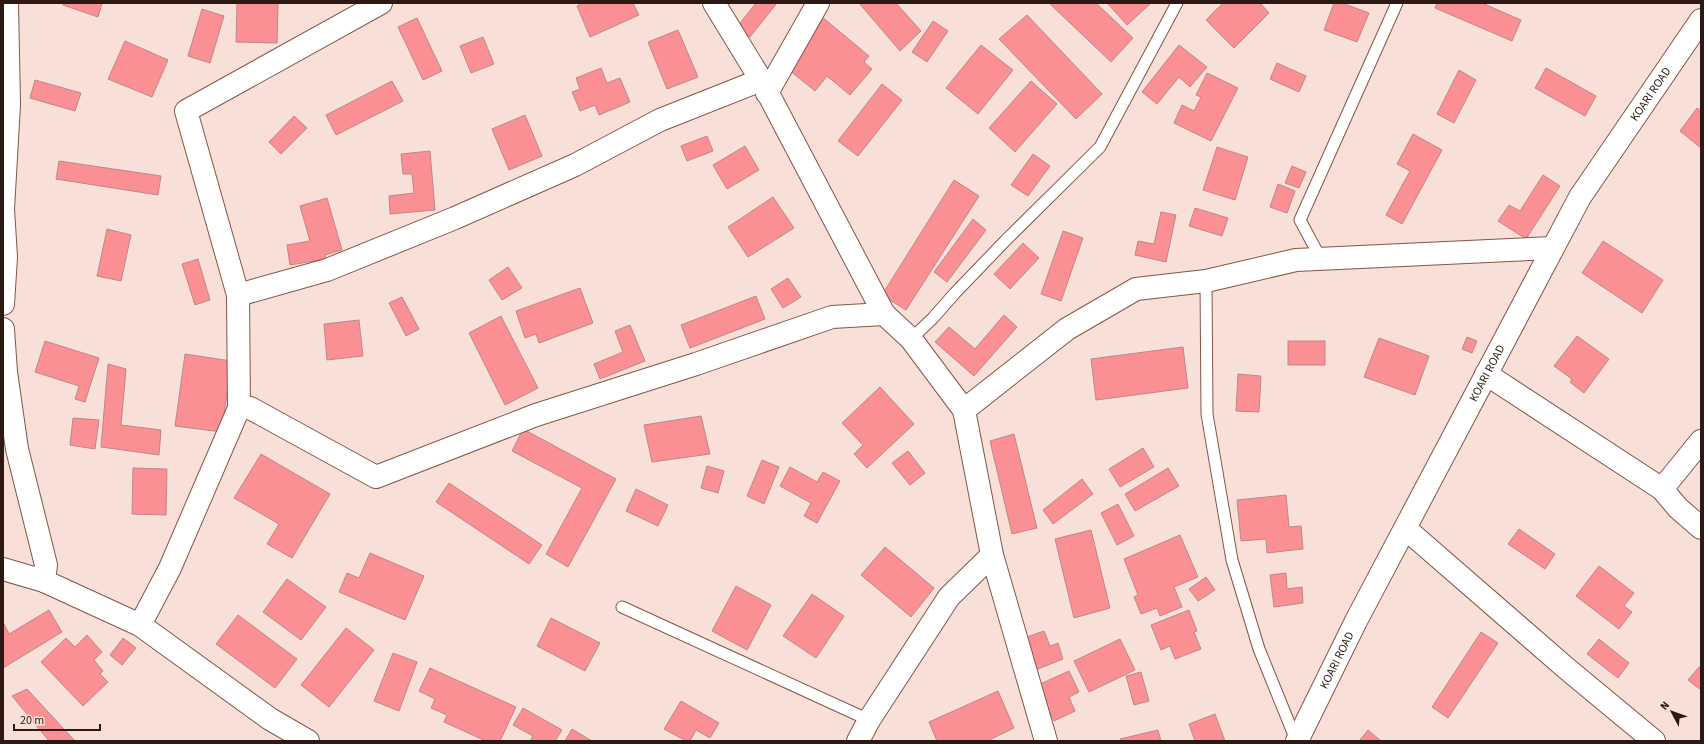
<svg xmlns="http://www.w3.org/2000/svg" width="1704" height="744" font-family="'Source Sans 3',sans-serif">
<style>
.building{fill:#fa8f94;stroke:#bf8789}
.lines{fill:none;stroke-linecap:round;stroke-linejoin:round}
.service-casing{stroke:#855547;stroke-width:13}
.minor-casing{stroke:#855547;stroke-width:24}
.service{stroke:#fff;stroke-width:11}
.minor{stroke:#fff;stroke-width:22}
.labels{text-anchor:middle;stroke-width:3;stroke-linejoin:round;paint-order:stroke}
.street-label{font-size:12px;fill:#2c1913;stroke:#f8e0d9}
</style>
<rect width="100%" height="100%" fill="#f8e0d9"/>
<g class="building">
<path d="M63,3H102L98,17L63,5Z"/>
<path d="M237,3H278L277,43L236,42Z"/>
<path d="M583,3H633L639,15L590,37L577,6Z"/>
<path d="M756,3H777L750,37L737,27Z"/>
<path d="M859,3H896L921,31L900,51Z"/>
<path d="M1049,3H1096L1133,38L1111,62Z"/>
<path d="M1107,3H1151L1127,25Z"/>
<path d="M1223,3H1260L1269,13L1234,48L1206,20Z"/>
<path d="M1334,3H1342L1369,13L1357,42L1324,30Z"/>
<path d="M1437,3H1482L1521,20L1512,41L1435,8Z"/>
<path d="M202,9L224,16L210,63L188,56Z"/>
<path d="M1027,15L1102,94L1076,119L999,39Z"/>
<path d="M821,16L869,56L864,62L872,69L850,95L827,76L815,91L789,70Z"/>
<path d="M417,18L442,71L423,80L398,27Z"/>
<path d="M933,21L948,31L927,62L912,52Z"/>
<path d="M678,30L698,77L667,89L648,42Z"/>
<path d="M483,37L494,64L471,73L460,46Z"/>
<path d="M125,41L168,60L152,97L108,79Z"/>
<path d="M981,45L1013,70L978,114L946,88Z"/>
<path d="M1179,45L1207,67L1190,87L1179,77L1157,104L1142,92Z"/>
<path d="M1277,63L1306,76L1299,92L1270,79Z"/>
<path d="M601,68L607,83L620,78L630,102L599,115L595,105L580,111L572,92L580,89L576,78Z"/>
<path d="M1546,68L1596,96L1585,116L1535,88Z"/>
<path d="M1459,70L1476,80L1454,123L1437,114Z"/>
<path d="M1207,73L1238,88L1211,141L1174,123L1182,105L1194,111L1201,97L1196,95Z"/>
<path d="M35,80L81,93L75,111L30,98Z"/>
<path d="M392,81L403,101L336,135L326,115Z"/>
<path d="M1031,81L1057,104L1015,152L989,128Z"/>
<path d="M882,84L902,100L858,156L838,141Z"/>
<path d="M1697,108L1701,111V148L1680,131Z"/>
<path d="M525,115L542,156L509,170L492,129Z"/>
<path d="M294,116L307,128L281,154L269,142Z"/>
<path d="M1413,134L1442,150L1402,224L1386,215L1410,171L1397,164Z"/>
<path d="M707,136L713,151L687,161L681,146Z"/>
<path d="M745,146L759,170L727,189L713,165Z"/>
<path d="M1217,147L1248,157L1235,200L1203,190Z"/>
<path d="M430,151L435,210L390,214L389,196L414,193L412,174H403L401,154Z"/>
<path d="M1033,154L1050,166L1028,196L1011,185Z"/>
<path d="M59,161L161,176L158,195L56,179Z"/>
<path d="M1292,166L1306,172L1299,188L1285,183Z"/>
<path d="M1543,175L1560,186L1526,239L1498,221L1509,205L1520,211Z"/>
<path d="M954,180L979,196L906,310L882,295Z"/>
<path d="M1278,184L1295,191L1287,213L1270,207Z"/>
<path d="M773,197L794,228L748,257L728,227Z"/>
<path d="M327,198L342,250L325,255L326,259L290,265L287,245L310,241L300,206Z"/>
<path d="M1195,208L1228,218L1222,236L1189,226Z"/>
<path d="M1161,212L1176,215L1166,262L1135,255L1138,241L1154,244Z"/>
<path d="M973,219L986,230L947,282L934,272Z"/>
<path d="M107,229L131,235L121,281L97,276Z"/>
<path d="M1063,231L1083,238L1061,301L1041,294Z"/>
<path d="M1603,241L1663,280L1642,313L1582,273Z"/>
<path d="M1023,243L1039,258L1010,289L994,274Z"/>
<path d="M198,259L210,300L195,305L182,264Z"/>
<path d="M508,267L522,288L502,300L489,280Z"/>
<path d="M788,278L801,297L783,308L771,289Z"/>
<path d="M580,288L593,323L539,343L536,334L525,338L516,311Z"/>
<path d="M756,296L765,319L690,348L681,325Z"/>
<path d="M402,297L419,329L406,336L389,303Z"/>
<path d="M1004,315L1017,327L974,376L935,342L949,327L975,349Z"/>
<path d="M501,316L538,388L505,405L469,333Z"/>
<path d="M359,320L363,356L327,360L324,324Z"/>
<path d="M630,325L645,361L600,379L594,364L623,352L615,331Z"/>
<path d="M1577,336L1609,359L1584,393L1570,382L1572,379L1554,366Z"/>
<path d="M1467,337L1477,341L1472,353L1462,349Z"/>
<path d="M1379,338L1429,356L1415,395L1364,377Z"/>
<path d="M45,341L99,358L85,402L75,399L79,386L35,372Z"/>
<rect x="1288" y="341" width="37" height="24"/>
<path d="M1183,347L1188,388L1096,400L1091,359Z"/>
<path d="M185,354L231,361L222,432L175,426Z"/>
<path d="M108,364L126,369L121,425L161,430L159,455L101,447Z"/>
<path d="M1238,374L1261,376L1259,412L1236,411Z"/>
<path d="M880,387L914,424L867,468L854,454L863,445L842,423Z"/>
<path d="M701,416L710,454L652,462L644,425Z"/>
<path d="M73,418L99,420L95,449L70,445Z"/>
<path d="M523,429L616,479L568,567L546,554L582,488L512,451Z"/>
<path d="M1014,434L1037,528L1012,534L990,441Z"/>
<path d="M1143,448L1154,467L1120,487L1109,469Z"/>
<path d="M908,451L925,473L910,485L892,463Z"/>
<path d="M261,454L330,494L292,558L267,544L279,524L234,498Z"/>
<path d="M762,460L779,467L764,504L747,496Z"/>
<path d="M707,466L724,471L718,493L701,488Z"/>
<path d="M790,467L817,482L823,472L840,481L817,523L804,516L811,503L780,486Z"/>
<path d="M133,468L167,469L166,515L132,514Z"/>
<path d="M1168,468L1179,486L1135,511L1125,494Z"/>
<path d="M1082,479L1093,494L1053,524L1043,510Z"/>
<path d="M449,483L542,545L529,564L436,502Z"/>
<path d="M636,489L668,505L658,526L626,511Z"/>
<path d="M1286,495L1289,527L1301,526L1303,549L1267,553L1266,539L1241,541L1237,500Z"/>
<path d="M1118,504L1134,536L1117,545L1101,513Z"/>
<path d="M1519,529L1555,554L1545,569L1508,544Z"/>
<path d="M1091,530L1110,608L1074,618L1055,539Z"/>
<path d="M1180,535L1198,577L1174,587L1182,607L1160,616L1157,608L1141,614L1134,597L1138,595L1124,559Z"/>
<path d="M885,547L934,588L911,617L861,575Z"/>
<path d="M370,553L424,576L405,620L339,592L347,573L359,578Z"/>
<path d="M1599,566L1634,593L1624,606L1632,612L1619,629L1576,596Z"/>
<path d="M1286,573L1287,589L1302,587L1303,603L1274,607L1270,575Z"/>
<path d="M1206,577L1215,590L1198,601L1189,589Z"/>
<path d="M287,579L326,607L301,640L263,612Z"/>
<path d="M736,586L771,605L747,650L712,631Z"/>
<path d="M812,594L844,616L816,658L783,636Z"/>
<path d="M49,610L62,632L3,668V622L9,634Z"/>
<path d="M1189,610L1197,631L1194,632L1201,649L1175,659L1170,646L1161,650L1151,625Z"/>
<path d="M238,615L297,659L275,688L216,644Z"/>
<path d="M551,618L600,643L585,671L537,646Z"/>
<path d="M346,628L374,650L329,707L301,685Z"/>
<path d="M1044,631L1050,646L1058,643L1063,659L1033,671L1021,639Z"/>
<path d="M1481,632L1498,643L1448,718L1432,707Z"/>
<path d="M87,635L102,652L94,660L103,671L100,674L108,682L83,706L41,662L66,638L75,647Z"/>
<path d="M123,638L136,648L122,665L110,655Z"/>
<path d="M1120,639L1135,670L1089,692L1074,661Z"/>
<path d="M1599,639L1629,663L1618,678L1587,654Z"/>
<path d="M393,653L417,662L399,711L374,701Z"/>
<path d="M1699,667L1701,668V690L1688,680Z"/>
<path d="M430,668L516,707L500,741H486L444,722L447,715L431,708L435,699L419,691Z"/>
<path d="M1069,671L1079,692L1069,697L1075,711L1054,721L1038,685Z"/>
<path d="M1141,672L1149,701L1134,705L1126,676Z"/>
<path d="M27,689L75,741H49L12,696Z"/>
<path d="M998,691L1014,728L987,741H937L929,722Z"/>
<path d="M681,701L719,723L710,738L696,730L690,741H686L664,729Z"/>
<path d="M523,708L562,730L555,741H530L533,736L513,725Z"/>
<path d="M1215,714L1225,741H1195L1189,724Z"/>
<path d="M572,729L592,741H565Z"/>
<path d="M1158,730L1161,741H1121L1120,739Z"/>
<path d="M1368,730L1381,741H1359Z"/>
</g>
<g class="lines">
<g class="service-casing">
<g id="service">
<path d="M1321,259L1300,220L1397,3"/>
<path d="M1206,281L1207,414L1232,560L1259,649L1296,740"/>
<path d="M911,339L933,318L955,293L1005,241L1100,147L1177,3"/>
<path d="M622,607L869,720"/>
</g>
</g>
<g class="minor-casing">
<g id="minor">
<path d="M714,3L761,80L884,314L911,339L964,410L992,555L1046,741"/>
<path d="M767,93L818,3"/>
<path d="M238,295L327,270L455,218L575,165L660,120L761,80"/>
<path d="M3,304L6,257L3,209L9,105L7,3"/>
<path d="M3,329L6,372L17,449L46,565L44,581"/>
<path d="M1486,374L1662,489L1678,508L1701,528"/>
<path d="M239,408H250L376,477L536,415L696,364L832,317L884,314"/>
<path d="M964,410L1067,329L1136,289L1206,281L1296,260L1552,248"/>
<path d="M1662,489L1701,441"/>
<path d="M1406,529L1566,668L1654,741"/>
<path d="M3,569L44,581L140,625L270,719L308,741"/>
<path d="M140,625L170,568L239,408L238,295L186,111L381,3"/>
<path d="M858,741L869,720L949,597L992,555"/>
<path id="s1" d="M1297,741L1356,621L1580,197L1701,20"/>
</g>
</g>
<use href="#service" class="service"/>
<use href="#minor" class="minor"/>
</g>
<g class="labels">
<g class="street-label">
<text dy="4" stroke="none"><textPath href="#s1" startOffset="738">KOARI ROAD</textPath></text>
<text dy="4" stroke="none"><textPath href="#s1" startOffset="414">KOARI ROAD</textPath></text>
<text dy="4" stroke="none"><textPath href="#s1" startOffset="90">KOARI ROAD</textPath></text>
</g>
</g>
<rect width="1704" height="744" fill="none" stroke="#2c1913" stroke-width="8"/>
<g transform="translate(1672 712) rotate(311)" stroke="#f8e0d9" stroke-width="3" paint-order="stroke">
<path d="M0-3L7 15L0 10L-7 15Z" fill="#2c1913"/>
<text y="-6" font-size="11" font-weight="bold" text-anchor="middle" fill="#2c1913">N</text>
</g>
<path d="M14 724v6h86v-6" fill="none" stroke="#2c1913" stroke-width="2"/>
<text x="20" y="724" font-size="12" fill="#2c1913" stroke="#f8e0d9" stroke-width="3" paint-order="stroke">20 m</text>
</svg>
